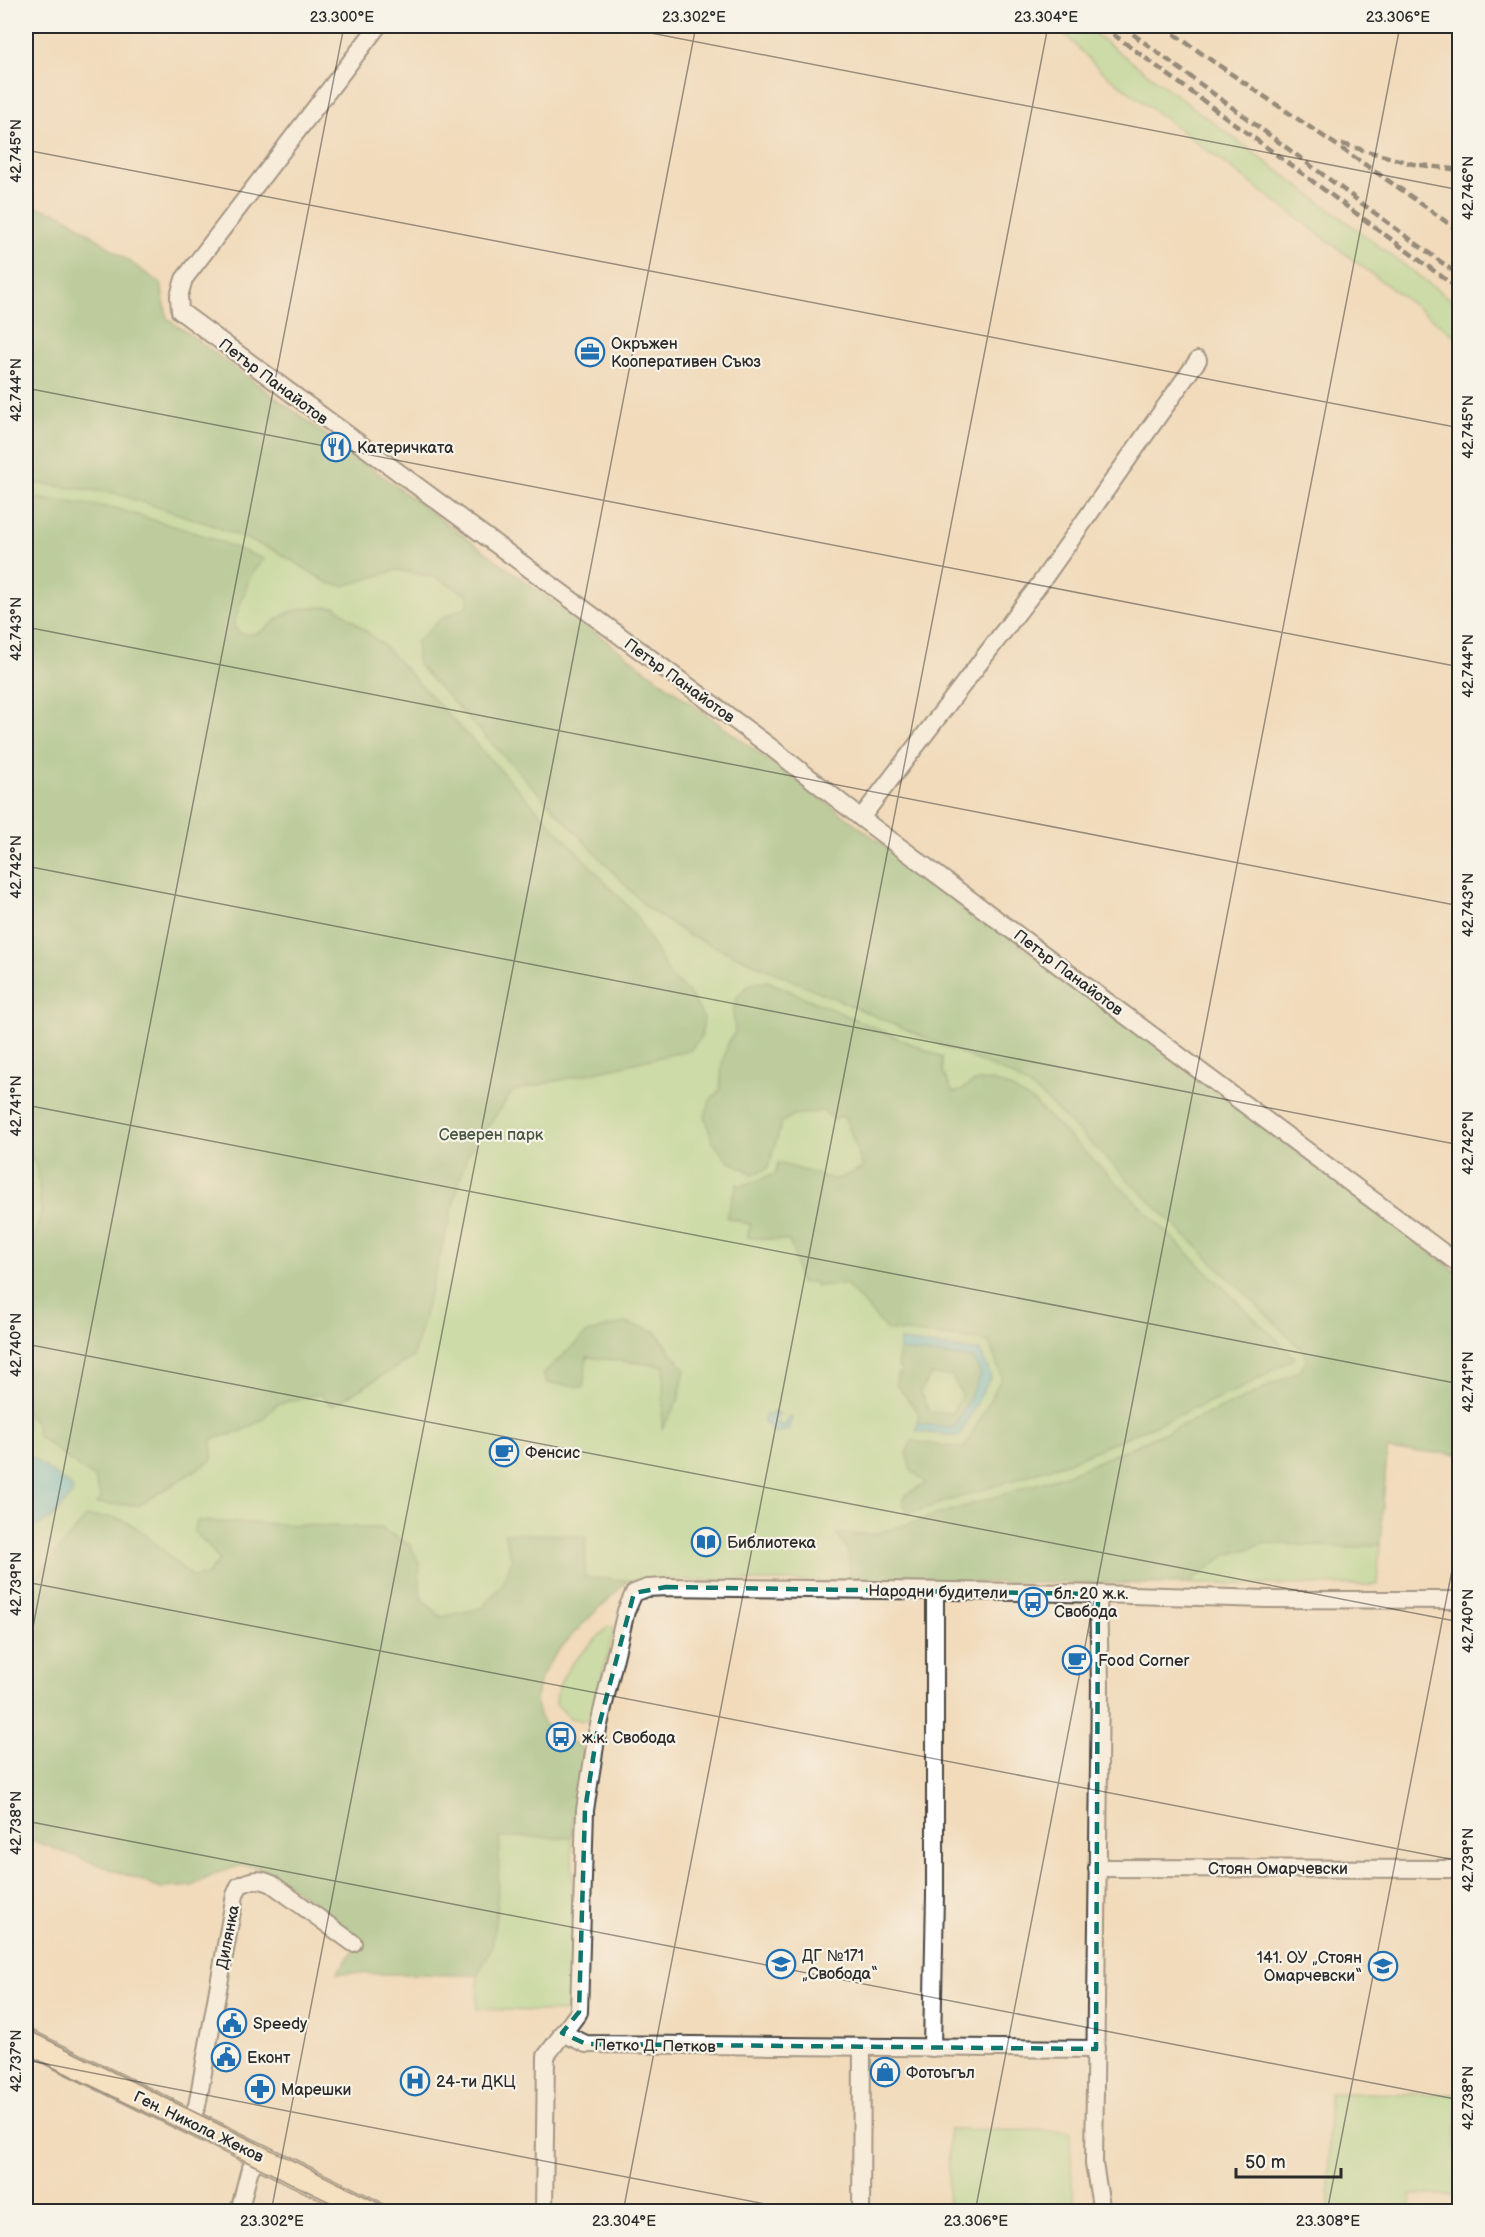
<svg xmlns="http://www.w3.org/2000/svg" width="1485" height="2237" font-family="'Balsamiq Sans',sans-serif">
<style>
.green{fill:#a1db8e;stroke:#66835c;stroke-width:1.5}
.forest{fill:#80bb79;stroke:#567352;stroke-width:1.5;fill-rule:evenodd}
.water{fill:#4fbbca;stroke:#3d737a;stroke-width:1.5}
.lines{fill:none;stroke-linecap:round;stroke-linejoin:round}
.street-casing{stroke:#494541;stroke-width:20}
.secondary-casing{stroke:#494541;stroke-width:27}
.street{stroke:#fff;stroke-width:16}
.secondary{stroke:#fbe6c4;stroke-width:24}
.tram{stroke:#2b2b2b;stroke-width:1.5}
.rail{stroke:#2b2b2b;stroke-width:4.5;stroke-dasharray:9 4.5;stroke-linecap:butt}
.marked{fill:none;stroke:#0f766e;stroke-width:4.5;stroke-dasharray:12 8;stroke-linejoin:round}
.ticks{fill:none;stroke:#2b2b2b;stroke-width:1.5;stroke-opacity:0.45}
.labels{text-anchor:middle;stroke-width:4.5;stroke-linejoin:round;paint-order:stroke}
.poi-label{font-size:16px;fill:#2b2b2b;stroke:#f7f3e8;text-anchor:start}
.street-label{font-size:16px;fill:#2b2b2b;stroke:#f7f3e8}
.park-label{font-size:16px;fill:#485744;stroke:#f7f3e8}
.neatline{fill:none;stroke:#2b2b2b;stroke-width:2}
.ticks-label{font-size:15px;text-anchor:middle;fill:#2b2b2b}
</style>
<rect width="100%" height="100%" fill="#f7f3e8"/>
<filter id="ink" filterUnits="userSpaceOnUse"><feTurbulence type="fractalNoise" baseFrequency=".0167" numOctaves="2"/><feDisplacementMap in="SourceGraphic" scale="12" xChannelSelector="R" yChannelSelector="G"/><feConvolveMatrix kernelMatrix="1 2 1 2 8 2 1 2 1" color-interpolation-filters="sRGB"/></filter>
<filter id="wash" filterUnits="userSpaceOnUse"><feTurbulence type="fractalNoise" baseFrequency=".008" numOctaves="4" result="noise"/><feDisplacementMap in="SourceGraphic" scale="24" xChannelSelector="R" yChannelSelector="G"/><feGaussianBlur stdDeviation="1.35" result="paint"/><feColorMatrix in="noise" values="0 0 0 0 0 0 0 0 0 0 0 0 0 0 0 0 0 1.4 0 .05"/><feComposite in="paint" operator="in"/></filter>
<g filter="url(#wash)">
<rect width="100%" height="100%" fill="#f1dbbb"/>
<g class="green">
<path d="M1057,26H1084L1459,306V339L1100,70Z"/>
<path d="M26,204L63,215L161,284L167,318L1141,1034L1460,1274L1459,1454L1387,1450L1377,1585L628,1580C603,1606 564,1638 546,1668C525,1705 539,1734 579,1745L584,1753L575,1806L572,1837L573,1928L569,2012L477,2009L478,1975L337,1973L362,1939L285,1882L257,1867L242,1865L219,1872L192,1886L162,1888L26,1838Z"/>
<path d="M608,1627H614L613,1635L592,1715L584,1721L570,1718L556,1704C556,1671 586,1650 608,1627Z"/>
<path d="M1329,2093L1457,2094L1456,2195H1411V2211H1329Z"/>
<path d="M949,2129L1070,2131L1072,2183L1076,2211H948Z"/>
</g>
<g class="forest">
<path d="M26,204L63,215L161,284L167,318L1141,1034L1459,1274V1454L1387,1450L1380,1544L1351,1548L1267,1543L1224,1556L1188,1584L849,1581C849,1561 851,1550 837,1534H875L1069,1474L1245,1398L1301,1370L1307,1359L1304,1351L1041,1095L1011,1075L688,935L647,908L418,665L416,642L441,619L468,606V595L437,578L397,570L344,586L328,583L278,552L212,525L114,493L26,482Z"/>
<path d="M26,497L115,508L208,537L264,559C260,564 254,569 251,575C248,580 234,622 234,627L241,634C267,635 264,626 284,615C299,607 318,607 336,607L383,645L636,915L670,976L689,993L704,1019L701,1037L690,1050L513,1091L466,1157L413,1357L332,1406L320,1394L277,1404L262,1420L240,1432L212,1439V1460L140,1505L97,1504L101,1499L95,1479L37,1435L36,1423L26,1413V1269L41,1214L38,1170L26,1145Z"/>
<path d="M767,981L942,1057L943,1073L953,1092L961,1091C985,1067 1012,1089 1035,1103L1295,1358L1244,1387L1066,1463L907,1514L902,1501L907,1494L926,1483L911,1469L906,1453L912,1441L964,1449L1002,1377L988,1341L887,1330L846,1284L816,1286L815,1282L800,1283C795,1269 796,1254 789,1241L747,1237L751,1225L726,1217L737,1184L742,1186L775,1174L778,1163L836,1180L863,1168L847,1121L841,1116L834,1120L823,1111L794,1115L782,1122L768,1168L753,1174L727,1160L712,1141L705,1116L710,1101L720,1090L722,1065L728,1043L735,1032L733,1011L737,997L749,985Z"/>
<path d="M624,1323L655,1331L685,1370L678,1401L662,1429L664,1366L587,1357L583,1387L547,1383L543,1374L587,1333Z"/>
<path d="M899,1350L974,1358L981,1375L954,1428L917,1423L919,1413L896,1385L897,1374L901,1375V1368H898ZM931,1375L952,1376L962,1395L952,1413L930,1412L920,1392Z"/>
<path d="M86,1517C95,1517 106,1516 115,1518C140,1522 171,1561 193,1577L208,1574L219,1560L208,1545L193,1531L197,1521L381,1528L410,1545L419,1563L421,1598L441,1617L482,1608L503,1584L512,1560L504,1533L586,1536L585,1578L628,1580C603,1606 564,1638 546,1668C525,1705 539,1734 579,1745L584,1753L575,1806L572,1837H500L497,1907L492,1946L478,1975L337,1973L362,1939L285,1882L257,1867L242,1865L219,1872L192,1886L162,1888L26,1838V1579L36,1577Z"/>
</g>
<g class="water">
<path d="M900,1341L980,1351L991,1376L959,1437L916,1431L917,1423L954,1428L981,1375L974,1359L899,1350Z"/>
<path d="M773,1412L781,1414L777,1415L775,1423L785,1426L788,1417L792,1418L788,1430L775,1434L764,1421L766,1414L772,1415Z"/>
<path d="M26,1453L70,1486L73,1490L71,1495C54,1515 53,1523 26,1528V1512L33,1503V1497L26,1489Z"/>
</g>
</g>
<g filter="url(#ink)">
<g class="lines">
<g class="street-casing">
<g id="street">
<path d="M378,26L184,279L179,296L180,311L768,745L861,818L1460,1265"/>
<path d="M861,818L1039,585L1198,360"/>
<path d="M1098,1594L1100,1685L1094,2164L1102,2212"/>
<path d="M1097,1868L1460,1869"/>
<path d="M562,2033L586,2044L1096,2049"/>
<path d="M932,2048L935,1894V1591"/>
<path d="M189,2121L197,2106L235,1895L239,1886C251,1879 259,1878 272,1884L353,1943"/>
<path d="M239,2212L249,2172L257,2155"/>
<path d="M544,2212L546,2056L579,2012L585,1810L597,1733L626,1611L634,1593L647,1588L666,1587L1030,1592L1266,1599L1460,1600"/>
<path d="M861,2212L862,2047"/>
</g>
</g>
<g class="secondary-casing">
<path id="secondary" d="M26,2041L373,2212"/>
</g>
<use href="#street" class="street"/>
<use href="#secondary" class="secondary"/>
<g class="tram">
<path d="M26,2029L397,2212"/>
<path d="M26,2054L350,2212"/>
</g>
<g class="rail">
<path d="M1102,26L1460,290"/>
<path d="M1122,26L1460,276"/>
<path d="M1163,26C1260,96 1363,160 1460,232"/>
<path d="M1342,144L1413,164L1460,170"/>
</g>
</g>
</g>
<path d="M0 0H1485V2237H0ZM666,1587L1098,1594L1096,2049L586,2044L562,2033L579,2012L585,1810L597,1733L634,1593Z" fill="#f1dbbb" fill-opacity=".55" fill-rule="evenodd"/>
<path class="marked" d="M666,1587L1098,1594L1096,2049L586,2044L562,2033L579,2012L585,1810L597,1733L634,1593Z"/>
<path class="ticks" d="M615,26L1460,190M26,150L1460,428M26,388L1460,667M26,627L1460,906M26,866L1460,1145M26,1105L1460,1384M26,1344L1460,1622M26,1582L1460,1861M26,1663L344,26M26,1821L1460,2100M26,2060L806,2212M271,2212L696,26M623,2212L1048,26M975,2212L1400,26M1327,2212L1460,1529"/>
<defs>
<g id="office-ring" transform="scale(1.5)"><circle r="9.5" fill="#f7f3e8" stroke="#1f6fb2" stroke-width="1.5"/><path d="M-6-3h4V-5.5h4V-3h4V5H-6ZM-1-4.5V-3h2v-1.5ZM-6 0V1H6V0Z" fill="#1f6fb2"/></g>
<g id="restaurant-ring" transform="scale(1.5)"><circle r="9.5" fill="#f7f3e8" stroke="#1f6fb2" stroke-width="1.5"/><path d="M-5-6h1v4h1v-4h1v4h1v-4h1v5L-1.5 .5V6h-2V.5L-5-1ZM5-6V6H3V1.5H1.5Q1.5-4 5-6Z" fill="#1f6fb2"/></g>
<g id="cafe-ring" transform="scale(1.5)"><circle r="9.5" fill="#f7f3e8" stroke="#1f6fb2" stroke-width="1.5"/><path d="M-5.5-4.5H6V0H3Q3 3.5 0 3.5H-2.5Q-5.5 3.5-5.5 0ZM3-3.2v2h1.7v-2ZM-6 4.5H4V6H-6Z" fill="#1f6fb2"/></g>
<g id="library-ring" transform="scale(1.5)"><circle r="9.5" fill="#f7f3e8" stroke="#1f6fb2" stroke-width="1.5"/><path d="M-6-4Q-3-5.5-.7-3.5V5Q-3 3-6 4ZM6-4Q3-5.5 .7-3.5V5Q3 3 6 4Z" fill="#1f6fb2"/></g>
<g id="bus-ring" transform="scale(1.5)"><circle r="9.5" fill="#f7f3e8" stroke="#1f6fb2" stroke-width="1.5"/><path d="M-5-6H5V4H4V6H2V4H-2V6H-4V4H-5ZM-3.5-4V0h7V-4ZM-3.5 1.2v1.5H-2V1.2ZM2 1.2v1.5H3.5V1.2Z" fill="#1f6fb2"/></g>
<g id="school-ring" transform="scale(1.5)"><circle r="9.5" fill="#f7f3e8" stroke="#1f6fb2" stroke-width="1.5"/><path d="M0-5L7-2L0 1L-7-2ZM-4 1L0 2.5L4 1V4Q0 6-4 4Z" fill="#1f6fb2"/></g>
<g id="civic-ring" transform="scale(1.5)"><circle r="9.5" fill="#f7f3e8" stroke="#1f6fb2" stroke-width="1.5"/><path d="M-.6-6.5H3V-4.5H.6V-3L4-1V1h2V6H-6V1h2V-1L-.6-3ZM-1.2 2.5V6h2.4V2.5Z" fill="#1f6fb2"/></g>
<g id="shop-ring" transform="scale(1.5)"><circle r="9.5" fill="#f7f3e8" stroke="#1f6fb2" stroke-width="1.5"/><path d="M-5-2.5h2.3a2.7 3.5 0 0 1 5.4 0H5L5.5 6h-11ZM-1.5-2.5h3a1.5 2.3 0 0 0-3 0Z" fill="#1f6fb2"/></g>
<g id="hospital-ring" transform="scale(1.5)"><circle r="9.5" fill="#f7f3e8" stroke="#1f6fb2" stroke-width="1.5"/><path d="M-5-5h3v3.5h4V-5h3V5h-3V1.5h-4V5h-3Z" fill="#1f6fb2"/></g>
<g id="pharmacy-ring" transform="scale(1.5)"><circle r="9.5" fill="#f7f3e8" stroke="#1f6fb2" stroke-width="1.5"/><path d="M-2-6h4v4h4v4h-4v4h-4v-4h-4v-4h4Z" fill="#1f6fb2"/></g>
</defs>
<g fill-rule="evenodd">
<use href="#office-ring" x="590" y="352"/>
<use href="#restaurant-ring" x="336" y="447"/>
<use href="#cafe-ring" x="504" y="1452"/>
<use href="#library-ring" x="706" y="1542"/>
<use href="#bus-ring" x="1033" y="1602"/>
<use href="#cafe-ring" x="1077" y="1660"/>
<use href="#bus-ring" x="561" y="1737"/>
<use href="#school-ring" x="781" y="1964"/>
<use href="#school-ring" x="1383" y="1966"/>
<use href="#civic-ring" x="232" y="2023"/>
<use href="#civic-ring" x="226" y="2057"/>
<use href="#shop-ring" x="885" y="2072"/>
<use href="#hospital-ring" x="415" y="2081"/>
<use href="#pharmacy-ring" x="260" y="2089"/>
</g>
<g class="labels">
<g class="poi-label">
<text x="611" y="349">Окръжен<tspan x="611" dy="18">Кооперативен Съюз</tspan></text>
<text x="357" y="453">Катеричката</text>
<text x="525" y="1458">Фенсис</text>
<text x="727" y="1548">Библиотека</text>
<text x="1054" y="1599">бл. 20 ж.к.<tspan x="1054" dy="18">Свобода</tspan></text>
<text x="1098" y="1666">Food Corner</text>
<text x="582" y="1743">ж.к. Свобода</text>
<text x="802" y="1961">ДГ №171<tspan x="802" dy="18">„Свобода“</tspan></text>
<text x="1362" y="1963" text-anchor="end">141. ОУ „Стоян<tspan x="1362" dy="18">Омарчевски“</tspan></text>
<text x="253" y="2029">Speedy</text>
<text x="247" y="2063">Еконт</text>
<text x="906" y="2078">Фотоъгъл</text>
<text x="436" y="2087">24-ти ДКЦ</text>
<text x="281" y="2095">Марешки</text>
</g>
<g class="street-label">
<text transform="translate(274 381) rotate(37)" y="6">Петър Панайотов</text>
<text transform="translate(680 680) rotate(36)" y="6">Петър Панайотов</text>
<text transform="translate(1069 972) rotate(37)" y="6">Петър Панайотов</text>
<text transform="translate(938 1591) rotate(1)" y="6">Народни будители</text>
<text x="1278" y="1874">Стоян Омарчевски</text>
<text transform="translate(227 1937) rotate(-79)" y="6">Дилянка</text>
<text transform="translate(655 2045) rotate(1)" y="6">Петко Д. Петков</text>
<text transform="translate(199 2126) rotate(26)" y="6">Ген. Никола Жеков</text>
</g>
<g class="park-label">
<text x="491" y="1140">Северен парк</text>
</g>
</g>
<rect width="1485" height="2237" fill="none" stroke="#f7f3e8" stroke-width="66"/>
<path d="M1236 2168v9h105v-9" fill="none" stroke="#2b2b2b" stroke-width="3"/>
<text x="1245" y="2168" font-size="18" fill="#2b2b2b" stroke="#f7f3e8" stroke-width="4.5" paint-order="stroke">50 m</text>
<rect x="33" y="33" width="1419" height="2171" class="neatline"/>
<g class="ticks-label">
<text x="342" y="22">23.300°E</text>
<text x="694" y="22">23.302°E</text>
<text x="1046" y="22">23.304°E</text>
<text x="1398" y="22">23.306°E</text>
<text transform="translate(16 151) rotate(-90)" y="5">42.745°N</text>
<text transform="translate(1468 188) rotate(-90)" y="5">42.746°N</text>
<text transform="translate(16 390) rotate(-90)" y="5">42.744°N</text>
<text transform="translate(1468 427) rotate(-90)" y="5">42.745°N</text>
<text transform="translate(16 629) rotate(-90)" y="5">42.743°N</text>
<text transform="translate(1468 666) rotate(-90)" y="5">42.744°N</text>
<text transform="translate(16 867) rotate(-90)" y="5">42.742°N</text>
<text transform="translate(1468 905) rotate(-90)" y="5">42.743°N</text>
<text transform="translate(16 1106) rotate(-90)" y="5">42.741°N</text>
<text transform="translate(1468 1143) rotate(-90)" y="5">42.742°N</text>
<text transform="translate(16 1345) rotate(-90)" y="5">42.740°N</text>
<text transform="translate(1468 1382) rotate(-90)" y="5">42.741°N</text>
<text transform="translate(16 1584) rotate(-90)" y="5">42.739°N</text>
<text transform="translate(1468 1621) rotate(-90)" y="5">42.740°N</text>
<text transform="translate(16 1823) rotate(-90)" y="5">42.738°N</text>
<text transform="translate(1468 1860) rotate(-90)" y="5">42.739°N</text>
<text transform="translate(16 2061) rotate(-90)" y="5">42.737°N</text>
<text transform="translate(1468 2098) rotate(-90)" y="5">42.738°N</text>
<text x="272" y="2226">23.302°E</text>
<text x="624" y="2226">23.304°E</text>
<text x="976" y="2226">23.306°E</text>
<text x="1328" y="2226">23.308°E</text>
</g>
</svg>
